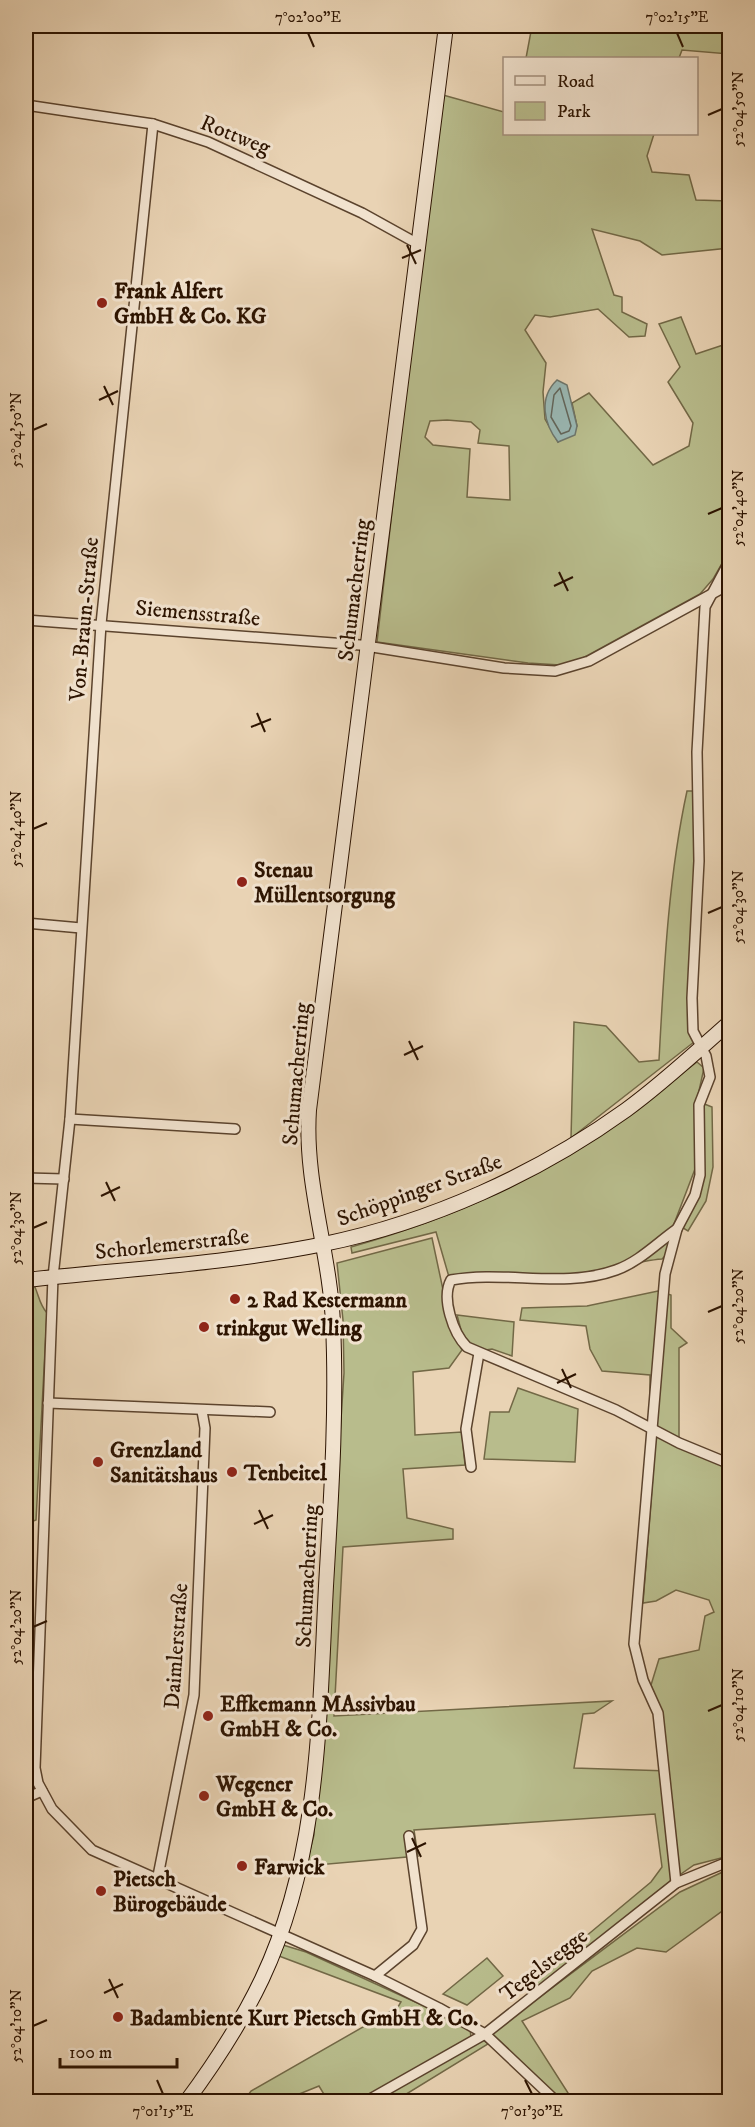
<svg xmlns="http://www.w3.org/2000/svg" width="755" height="2127" font-family="'IM FELL DW Pica',serif">
<style>
.green{fill:#b8bc8c;stroke:#726846;stroke-width:1.5;fill-rule:evenodd}
.water{fill:#99b7b3;stroke:#6d756b;stroke-width:1.5}
.lines{fill:none;stroke-linecap:round;stroke-linejoin:round}
.shore{stroke:#62655a;stroke-width:1.5}
.minor-casing{stroke:#5b432d;stroke-width:12}
.secondary-casing{stroke:#2c1300;stroke-width:16}
.minor{stroke:#f1e2ce;stroke-width:9}
.secondary{stroke:#f1e2ce;stroke-width:14}
.ticks{fill:none;stroke:#2c1300;stroke-width:2}
.poi-dot{fill:#8f2418;stroke:#f1e2ce;stroke-width:2}
.labels{text-anchor:middle;stroke-width:6;stroke-linejoin:round;paint-order:stroke}
.street-label{font-size:22px;fill:#2c1300;stroke:#f1e2ce}
.poi-label{font-size:22px;font-weight:bold;fill:#2c1300;stroke:#f1e2ce;text-anchor:start}
.neatline{fill:none;stroke:#2c1300;stroke-width:2}
.ticks-label{font-size:15px;text-anchor:middle;fill:#2c1300}
</style>
<rect width="100%" height="100%" fill="#e9d3b4"/>
<filter id="stains"><feTurbulence type="fractalNoise" baseFrequency=".00333" numOctaves="4"/><feColorMatrix values="0 0 0 0 .2 0 0 0 0 .09 0 0 0 0 .02 0 0 0 .5 -.17"/></filter>
<radialGradient id="worn" r=".72"><stop offset=".6" stop-color="#630" stop-opacity="0"/><stop offset="1" stop-color="#630" stop-opacity=".3"/></radialGradient>
<g class="green">
<path d="M532,26H729V54L682,50L679,58H526Z"/>
<path d="M443,95L504,112V134H654L647,156L652,172L689,175L696,200L729,201V248L662,255L640,241L592,229L614,295L622,297V312L647,324L645,336L629,337L598,309L550,317L535,315L525,330L546,363L543,392L545,419L558,442L577,426L572,403L589,393L653,465L689,446L693,423L668,382L680,367L659,324L681,317L696,354L729,343V551L713,579L700,594L583,658L560,665L528,663L377,642L416,304ZM447,420L471,422L480,430L478,443L509,446L510,500L467,497L470,449L433,445L425,437L430,421Z"/>
<path d="M687,791H701L694,1042L571,1138L574,1022L606,1026L639,1062L659,1060C664,970 668,879 687,791Z"/>
<path d="M697,1062L704,1068L695,1109V1169L674,1224L671,1250L662,1259C633,1261 605,1273 576,1275C534,1278 491,1276 449,1277L436,1232L352,1253L351,1247C443,1221 534,1182 613,1127C642,1107 669,1083 697,1062Z"/>
<path d="M702,1103L712,1107L713,1167L706,1201L688,1231L683,1228L702,1180Z"/>
<path d="M432,1238L452,1332L462,1350L449,1368L413,1372L415,1435L462,1432L465,1465L403,1469L407,1518L453,1529V1539L343,1547L334,1716L612,1701L594,1713L583,1714L574,1768L669,1771L662,1721L651,1685L659,1659L699,1650L705,1616L714,1612L709,1600L676,1590L656,1601L643,1603L656,1436L650,1416V1375L602,1371L590,1349L586,1326L520,1320L522,1308L587,1306L658,1291L671,1295V1328L687,1343L679,1348V1437L674,1444L729,1467V1856L694,1865L671,1881L530,1993L525,1987L651,1882L662,1867L655,1814L414,1830L418,1856L306,1866L314,1835L344,1373L343,1320L337,1263Z"/>
<path d="M26,1284L34,1285C39,1295 39,1304 47,1313L36,1520L26,1524Z"/>
<path d="M457,1315L514,1322L512,1356L492,1349L479,1351L464,1341Z"/>
<path d="M518,1388L578,1409L575,1462L484,1459L490,1412H509Z"/>
<path d="M729,1869V1906L666,1952L637,1948L592,1971L570,1998L522,2021L568,2093L578,2101H562L489,2035L680,1892Z"/>
<path d="M283,1945L306,1952L459,2022L470,2028L471,2038L363,2101H328L319,2086L282,2101L243,2102L251,2091L398,2007L401,2002L279,1956Z"/>
<path d="M487,1958L503,1976L467,2005L443,1994Z"/>
<path d="M482,2039L488,2044L395,2101L373,2102Z"/>
</g>
<path class="water" d="M557,380L567,385L577,426L575,435L558,442C544,424 538,398 557,380Z"/>
<g class="lines">
<path class="shore" d="M560,388L571,426L569,431L561,434L551,417L554,395Z"/>
<g class="minor-casing">
<g id="minor">
<path d="M26,105L153,124L208,142L362,213L418,244"/>
<path d="M153,124L101,624L70,1119L53,1277L35,1768L38,1783L52,1809L92,1850L375,1976L439,2008L485,2034L557,2102"/>
<path d="M26,620L360,645L504,668L555,671L589,661L730,584"/>
<path d="M26,923L81,928"/>
<path d="M70,1119L235,1129"/>
<path d="M26,1178L64,1179"/>
<path d="M677,1229C657,1243 639,1262 616,1270C564,1289 504,1270 451,1280C441,1298 453,1333 467,1347L616,1410L679,1443L730,1464"/>
<path d="M48,1403L270,1412"/>
<path d="M471,1467L466,1429L479,1353"/>
<path d="M26,1798L42,1791"/>
<path d="M157,1881L194,1695L205,1428L202,1411"/>
<path d="M676,1883L658,1713L643,1680L634,1644L665,1274L677,1229L695,1195L700,1175L699,1105L710,1077L706,1056L693,1031L692,998L699,861L697,752L705,607L730,560"/>
<path d="M375,1976L413,1945L422,1929L409,1836"/>
<path d="M365,2102L485,2034L676,1883L730,1861"/>
</g>
</g>
<g class="secondary-casing">
<g id="secondary">
<path d="M26,1280C125,1269 226,1264 324,1244C431,1222 537,1174 626,1110C662,1084 696,1052 730,1022"/>
<path d="M186,2102C215,2063 241,2023 262,1979C320,1856 319,1719 326,1586C331,1499 337,1411 333,1324C330,1252 304,1183 309,1110L446,26"/>
</g>
</g>
<use href="#minor" class="minor"/>
<use href="#secondary" class="secondary"/>
</g>
<path class="ticks" d="M308,33L314,47M677,33L683,47M708,115L722,109M407,245L416,264M402,258L421,250M104,386L113,405M99,400L118,391M33,430L47,424M708,514L722,508M559,572L568,591M554,586L573,577M257,713L265,732M251,727L271,719M33,829L47,823M708,913L722,907M409,1041L418,1060M404,1055L423,1046M106,1182L115,1201M101,1196L120,1187M33,1228L47,1222M708,1312L722,1306M562,1369L571,1388M557,1383L576,1374M259,1510L268,1529M254,1524L273,1515M33,1627L47,1621M708,1711L722,1705M412,1838L421,1857M407,1852L426,1843M109,1979L118,1998M104,1993L123,1984M33,2026L47,2020M157,2080L163,2094M525,2080L532,2094"/>
<g class="poi-dot">
<circle cx="102" cy="303" r="6"/>
<circle cx="242" cy="882" r="6"/>
<circle cx="235" cy="1299" r="6"/>
<circle cx="204" cy="1327" r="6"/>
<circle cx="98" cy="1462" r="6"/>
<circle cx="232" cy="1472" r="6"/>
<circle cx="208" cy="1716" r="6"/>
<circle cx="204" cy="1796" r="6"/>
<circle cx="242" cy="1866" r="6"/>
<circle cx="101" cy="1891" r="6"/>
<circle cx="118" cy="2017" r="6"/>
</g>
<g class="labels">
<g class="street-label">
<text transform="translate(236 134) rotate(22)" y="8">Rottweg</text>
<text transform="translate(353 590) rotate(-83)" y="8">Schumacherring</text>
<text transform="translate(198 612) rotate(5)" y="8">Siemensstraße</text>
<text transform="translate(83 619) rotate(-85)" y="8">Von-Braun-Straße</text>
<text transform="translate(295 1074) rotate(-85)" y="8">Schumacherring</text>
<text transform="translate(419 1189) rotate(-20)" y="8">Schöppinger Straße</text>
<text transform="translate(172 1243) rotate(-6)" y="8">Schorlemerstraße</text>
<text transform="translate(306 1576) rotate(-87)" y="8">Schumacherring</text>
<text transform="translate(175 1646) rotate(-86)" y="8">Daimlerstraße</text>
<text transform="translate(543 1964) rotate(-38)" y="8">Tegelstegge</text>
</g>
<g class="poi-label">
<text x="114" y="298">Frank Alfert<tspan x="114" dy="25">GmbH &amp; Co. KG</tspan></text>
<text x="254" y="877">Stenau<tspan x="254" dy="25">Müllentsorgung</tspan></text>
<text x="247" y="1307">2 Rad Kestermann</text>
<text x="216" y="1335">trinkgut Welling</text>
<text x="110" y="1457">Grenzland<tspan x="110" dy="25">Sanitätshaus</tspan></text>
<text x="244" y="1480">Tenbeitel</text>
<text x="220" y="1711">Effkemann MAssivbau<tspan x="220" dy="25">GmbH &amp; Co.</tspan></text>
<text x="216" y="1791">Wegener<tspan x="216" dy="25">GmbH &amp; Co.</tspan></text>
<text x="254" y="1874">Farwick</text>
<text x="113" y="1886">Pietsch<tspan x="113" dy="25">Bürogebäude</tspan></text>
<text x="130" y="2025">Badambiente Kurt Pietsch GmbH &amp; Co.</text>
</g>
</g>
<rect width="755" height="2127" fill="none" stroke="#e9d3b4" stroke-width="66"/>
<rect x="503" y="57" width="195" height="78" fill="#f1e2ce" stroke="#a28f7c" stroke-width="1.5"/>
<rect x="515" y="76" width="30" height="9" fill="#f1e2ce" stroke="#a28f7c" stroke-width="1.5"/>
<text x="557" y="87" font-size="18" fill="#2c1300">Road</text>
<rect x="515" y="102" width="30" height="18" fill="#b8bc8c" stroke="#a28f7c" stroke-width="1.5"/>
<text x="557" y="117" font-size="18" fill="#2c1300">Park</text>
<path d="M60 2058v9h117v-9" fill="none" stroke="#2c1300" stroke-width="3"/>
<text x="69" y="2058" font-size="18" fill="#2c1300" stroke="#f1e2ce" stroke-width="4.5" paint-order="stroke">100 m</text>
<rect x="33" y="33" width="689" height="2061" class="neatline"/>
<g class="ticks-label">
<text x="308" y="22">7°02'00"E</text>
<text x="677" y="22">7°02'15"E</text>
<text transform="translate(738 109) rotate(-90)" y="5">52°04'50"N</text>
<text transform="translate(16 430) rotate(-90)" y="5">52°04'50"N</text>
<text transform="translate(738 508) rotate(-90)" y="5">52°04'40"N</text>
<text transform="translate(16 829) rotate(-90)" y="5">52°04'40"N</text>
<text transform="translate(738 907) rotate(-90)" y="5">52°04'30"N</text>
<text transform="translate(16 1228) rotate(-90)" y="5">52°04'30"N</text>
<text transform="translate(738 1306) rotate(-90)" y="5">52°04'20"N</text>
<text transform="translate(16 1627) rotate(-90)" y="5">52°04'20"N</text>
<text transform="translate(738 1705) rotate(-90)" y="5">52°04'10"N</text>
<text transform="translate(16 2026) rotate(-90)" y="5">52°04'10"N</text>
<text x="163" y="2116">7°01'15"E</text>
<text x="532" y="2116">7°01'30"E</text>
</g>
<rect width="100%" height="100%" filter="url(#stains)"/>
<rect width="100%" height="100%" fill="url(#worn)"/>
</svg>
